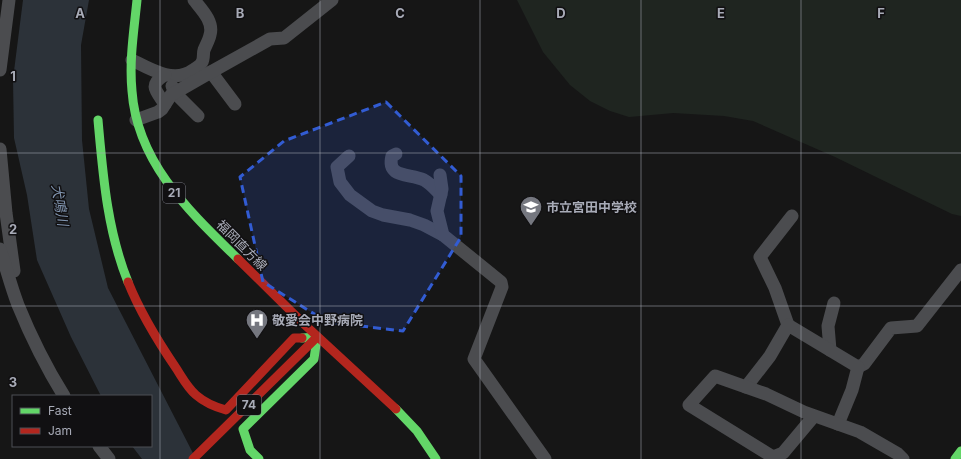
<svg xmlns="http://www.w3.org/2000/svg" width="961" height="459" font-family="Inter,'Noto Sans JP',sans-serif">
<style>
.green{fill:#1f2520}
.water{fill:#2c3239}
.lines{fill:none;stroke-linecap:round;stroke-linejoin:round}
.street{stroke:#4b4c4f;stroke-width:13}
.fast{stroke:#63d668;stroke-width:9}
.jam{stroke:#b3261e;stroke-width:9}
.marked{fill:#325cd3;fill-opacity:0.2;stroke:#325cd3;stroke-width:3;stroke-dasharray:8 5;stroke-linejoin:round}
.grid{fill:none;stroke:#a8abb7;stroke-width:1;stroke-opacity:0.55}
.labels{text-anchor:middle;stroke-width:3;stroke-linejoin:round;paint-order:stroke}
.shield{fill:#111012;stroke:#7b7c86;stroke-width:1}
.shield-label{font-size:12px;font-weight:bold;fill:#a8abb7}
.poi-label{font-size:13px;font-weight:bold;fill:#a8abb7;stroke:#111012;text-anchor:start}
.street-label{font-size:13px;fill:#a8abb7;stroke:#111012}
.water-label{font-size:14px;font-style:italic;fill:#8195b0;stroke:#111012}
.grid-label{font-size:13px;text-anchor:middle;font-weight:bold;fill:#a8abb7;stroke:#111012;stroke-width:3;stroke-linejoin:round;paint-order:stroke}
</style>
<rect width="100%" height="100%" fill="#161616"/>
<path class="green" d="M517,0H961V216L952,214L835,157L753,121L724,116L673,113L629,117L610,111L590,101L570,85L543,52Z"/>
<path class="water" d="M23,0H89L81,45L82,140L89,209L108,288L196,459H142L132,446H151V396H101L71,337L37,260L27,195L14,138L13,79Z"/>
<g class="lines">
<g class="street">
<path d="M132,60C150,69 174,84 193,70C196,68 201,65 202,62C204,59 203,53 204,50C206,45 209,40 210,35C214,22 202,10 194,0"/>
<path d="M0,70L9,0"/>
<path d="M211,72L235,104"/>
<path d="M172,86L175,93L198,116"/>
<path d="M165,104C156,91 148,85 165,75"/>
<path d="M136,120L158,112L162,109L171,95L211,72L270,39L284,38L332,0"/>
<path d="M0,149L6,213L14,271"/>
<path d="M396,154L392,156C386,179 411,173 424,180C430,183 436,190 441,195"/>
<path d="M349,156L337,167L340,182L350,195L372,211L383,215L410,220L424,225L443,235"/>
<path d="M440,175L442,189L437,211L443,235L501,282L502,287L474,359L545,459"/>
<path d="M0,249C6,267 11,287 18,305C31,337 46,367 64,396"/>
<path d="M788,325L775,288L760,257L792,216"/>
<path d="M830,350L828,326L834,303"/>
<path d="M858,367L864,364L891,328L917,326L961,270"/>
<path d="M746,387L770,356L788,325L858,367L852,390L838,424"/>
<path d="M814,416L783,453L773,457L689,405L715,376L766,394L804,412L860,432L898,454L903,459"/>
<path d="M99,446L109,459"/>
</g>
<g class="fast">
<path d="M137,0C134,30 129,61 132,91C137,163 190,212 238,259"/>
<path d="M98,120C103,175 107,230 128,282"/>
<path d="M396,409L417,431L436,459"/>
<path d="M259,459L250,450L243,429L314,359L317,337L302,338"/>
<path d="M955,459L961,451"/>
</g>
<g class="jam">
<path d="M238,259L305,325L396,409"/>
<path d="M128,282C140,312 157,340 176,368C182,377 187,387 196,395C204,402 215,407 226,410L294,338H302"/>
<path d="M193,459L317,337"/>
</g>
</g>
<path class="marked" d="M386,102L461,176V237L403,331L327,322L263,282L240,177L284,141Z"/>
<path class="grid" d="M160,0V459M320,0V459M480,0V459M641,0V459M801,0V459M0,153H961M0,306H961"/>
<defs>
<g id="school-pin" transform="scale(1.15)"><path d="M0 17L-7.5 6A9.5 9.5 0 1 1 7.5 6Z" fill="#75777f" stroke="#111012"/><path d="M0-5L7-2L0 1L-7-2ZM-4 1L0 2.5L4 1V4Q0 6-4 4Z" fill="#fff"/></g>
<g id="hospital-pin" transform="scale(1.15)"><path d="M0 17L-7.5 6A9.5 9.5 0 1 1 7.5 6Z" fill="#75777f" stroke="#111012"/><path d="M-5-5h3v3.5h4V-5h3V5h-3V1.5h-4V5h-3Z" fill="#fff"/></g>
</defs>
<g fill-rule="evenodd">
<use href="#school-pin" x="531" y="207"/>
<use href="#hospital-pin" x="257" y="320"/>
</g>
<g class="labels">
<g class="shield">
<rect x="163" y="183" width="22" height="20" rx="3"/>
<rect x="237" y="395" width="24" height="20" rx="3"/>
</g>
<g class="shield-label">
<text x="174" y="197">21</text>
<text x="249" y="409">74</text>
</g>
<g class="poi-label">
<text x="546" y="212">市立宮田中学校</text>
<text x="272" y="325">敬愛会中野病院</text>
</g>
<g class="street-label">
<text transform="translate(242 245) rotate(45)" y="5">福岡直方線</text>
</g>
<g class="water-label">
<text transform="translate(60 205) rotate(81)" y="5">犬鳴川</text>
</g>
</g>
<g class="grid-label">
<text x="80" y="18">A</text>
<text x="240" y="18">B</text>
<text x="400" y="18">C</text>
<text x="561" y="18">D</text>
<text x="721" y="18">E</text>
<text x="881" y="18">F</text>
<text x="13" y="81">1</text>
<text x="13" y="234">2</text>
<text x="13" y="387">3</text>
</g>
<rect x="12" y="395" width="140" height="52" fill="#111012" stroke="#4d4e54"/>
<rect x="20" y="408" width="20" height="6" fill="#63d668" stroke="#4d4e54"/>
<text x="48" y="415" font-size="12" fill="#a8abb7">Fast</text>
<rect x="20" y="428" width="20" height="6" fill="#b3261e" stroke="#4d4e54"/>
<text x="48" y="435" font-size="12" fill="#a8abb7">Jam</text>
</svg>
